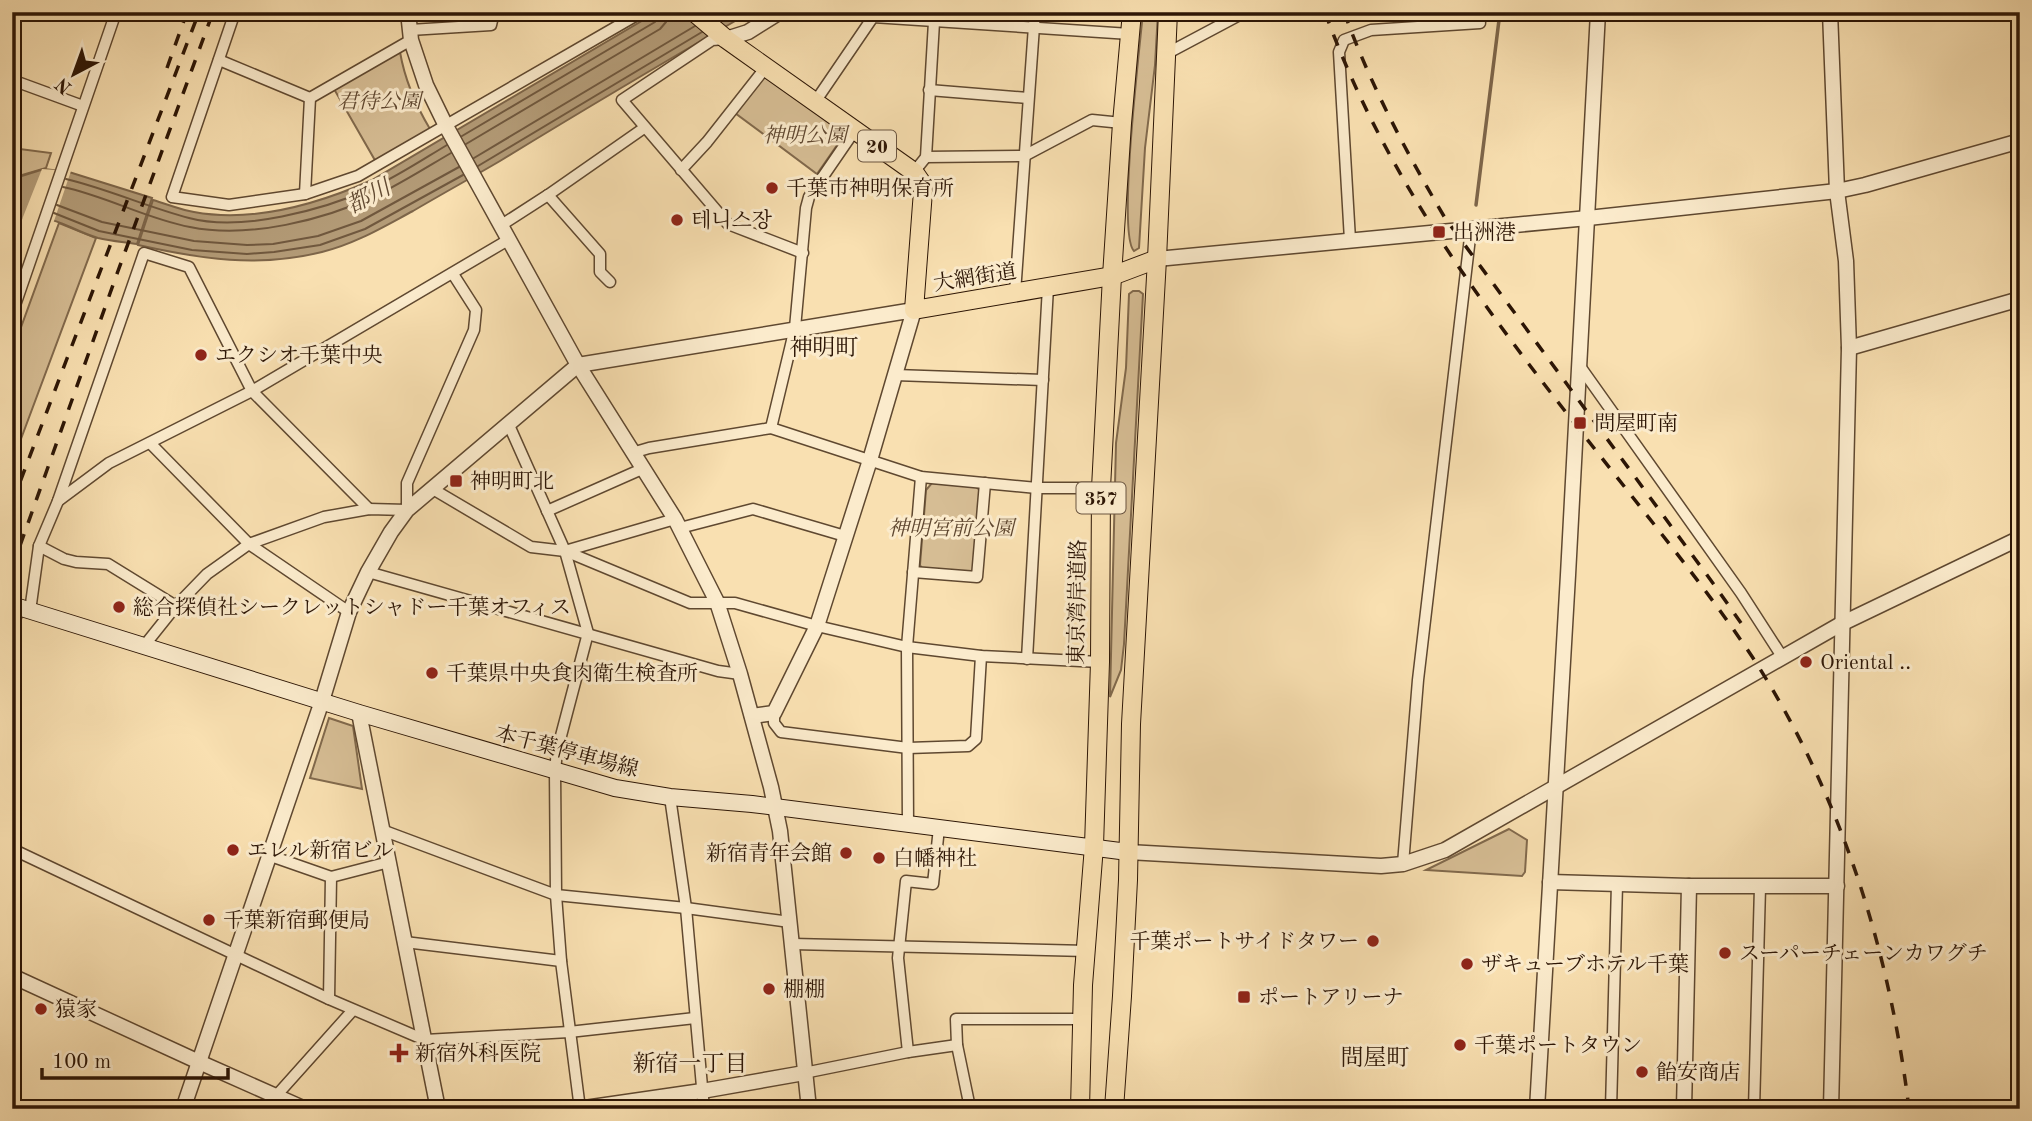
<svg xmlns="http://www.w3.org/2000/svg" width="2032" height="1121" font-family="'Old Standard TT','Noto Serif JP','Noto Serif KR',serif">
<style>
.green{fill:#d6bd94;stroke:#81694c;stroke-width:2}
.water{fill:#b39b77;stroke:#7d6549;stroke-width:2}
.pier{fill:#f9e0b1}
.lines{fill:none;stroke-linecap:round;stroke-linejoin:round}
.shore{stroke:#70583e;stroke-width:2}
.stream{stroke:#7d6549;stroke-width:3.5}
.minor-casing{stroke:#5f4830;stroke-width:13}
.tertiary-casing{stroke:#5f4830;stroke-width:17}
.secondary-casing{stroke:#2c1505;stroke-width:18}
.primary-casing{stroke:#2c1505;stroke-width:20}
.trunk-casing{stroke:#2c1505;stroke-width:20}
.minor{stroke:#fbebcc;stroke-width:10}
.tertiary{stroke:#fbebcc;stroke-width:14}
.secondary{stroke:#fbebcc;stroke-width:16}
.primary{stroke:#f9e0b1;stroke-width:18}
.trunk{stroke:#f9e0b1;stroke-width:18}
.rail{stroke:#2c1505;stroke-width:3.5;stroke-dasharray:12 12;stroke-linecap:butt}
.poi-dot{fill:#8f2418;stroke:#fbebcc;stroke-width:2.5}
.labels{text-anchor:middle;stroke-width:6;stroke-linejoin:round;paint-order:stroke}
.shield{fill:#fbebcc;stroke:#6a5541;stroke-width:2}
.shield-label{font-size:19px;font-weight:bold;fill:#2c1505}
.park-label{font-size:21px;font-style:italic;fill:#5f4730;stroke:#fbebcc}
.poi-label{font-size:21px;fill:#2c1505;stroke:#fbebcc;text-anchor:start}
.street-label{font-size:21px;fill:#2c1505;stroke:#fbebcc}
.water-label{font-size:23px;font-style:italic;fill:#624b33;stroke:#fbebcc}
.neighbourhood-label{font-size:23px;fill:#2c1505;stroke:#fbebcc}
</style>
<rect width="100%" height="100%" fill="#f9e0b1"/>
<filter id="stains"><feTurbulence type="fractalNoise" baseFrequency=".00286" numOctaves="4"/><feColorMatrix values="0 0 0 0 .2 0 0 0 0 .09 0 0 0 0 .02 0 0 0 .5 -.17"/></filter>
<radialGradient id="worn" r=".72"><stop offset=".6" stop-color="#630" stop-opacity="0"/><stop offset="1" stop-color="#630" stop-opacity=".3"/></radialGradient>
<g class="green">
<path d="M1143,12H1158L1155,65L1145,148L1139,248L1134,251C1117,234 1140,46 1143,12Z"/>
<path d="M400,52C405,81 415,104 430,129L376,162L334,89Z"/>
<path d="M765,76L840,130L842,138L817,174L735,113Z"/>
<path d="M12,148L51,153L46,168L12,178Z"/>
<path d="M59,223L96,238L12,463V352Z"/>
<path d="M1133,291H1139L1143,294L1124,644L1121,670L1110,697L1116,443L1126,368L1129,294Z"/>
<path d="M932,483L976,487L981,491L974,569L970,573L922,569L920,565L926,490Z"/>
<path d="M329,718L353,726L362,789L310,778Z"/>
<path d="M1509,829L1527,840L1525,872L1522,876L1426,870Z"/>
</g>
<g class="water">
<path d="M657,12H744L741,15L742,17C661,64 580,112 500,161C471,178 442,194 413,211C383,227 355,244 322,252C258,268 201,259 138,245L153,200C167,204 181,210 194,212C254,223 318,204 372,180Z"/>
<path d="M44,169L69,172L152,198L137,244C124,242 110,241 98,238C64,228 49,208 12,223V179Z"/>
</g>
<path class="pier" d="M42,169L71,171L53,224L35,220L21,222Z"/>
<g class="lines">
<g class="shore">
<path d="M462,136L655,22L659,17V12"/>
<path d="M466,144L660,29L666,22L668,12"/>
<path d="M474,158L695,26"/>
<path d="M478,166L702,32"/>
<path d="M66,179C108,189 147,207 189,218C242,232 323,210 372,188C398,176 422,160 447,145"/>
<path d="M63,187C106,196 147,219 190,227C249,239 324,220 377,195C402,183 427,167 451,153"/>
<path d="M57,205L102,222L194,241L247,245L273,244L318,236L361,221L459,167"/>
<path d="M54,213L99,231L192,250L247,254L274,252L320,245L365,229L463,175"/>
</g>
<path class="stream" d="M1476,205L1500,12"/>
<g class="minor-casing">
<g id="minor">
<path d="M235,12L172,197L229,205L305,194L358,176L642,12"/>
<path d="M866,12L873,17L1130,34"/>
<path d="M410,30L491,25L494,12"/>
<path d="M726,39L712,40L622,100L728,224L803,253"/>
<path d="M1166,54L1245,12"/>
<path d="M219,60L310,98L411,40"/>
<path d="M12,80L83,106"/>
<path d="M929,90L1028,98"/>
<path d="M815,102L873,17"/>
<path d="M926,157L1024,156L1092,120L1122,123"/>
<path d="M681,170L707,142L766,67"/>
<path d="M914,172L926,157L934,22"/>
<path d="M305,194L310,98"/>
<path d="M548,195L600,254V272L610,282"/>
<path d="M500,226L548,195L644,128"/>
<path d="M1350,240L1339,52L1344,40L1371,30L1480,23"/>
<path d="M1015,293L1035,12"/>
<path d="M12,314L116,12"/>
<path d="M1579,365L1741,593L1783,658"/>
<path d="M895,375L1043,380"/>
<path d="M508,423L565,551L588,633L557,751L555,771L556,895L561,961L580,1109"/>
<path d="M771,428L795,328L806,208L809,197L855,130"/>
<path d="M150,443L249,544L349,612"/>
<path d="M632,453L649,448L771,428L921,477L1037,488H1101"/>
<path d="M431,488L531,547L565,551L690,603H735L817,626L907,647L981,656L1100,662"/>
<path d="M58,501L109,463L252,391L508,240"/>
<path d="M547,511L642,469"/>
<path d="M680,528L753,509L845,536"/>
<path d="M39,546L64,559L76,562L108,564L176,606"/>
<path d="M565,551L675,519"/>
<path d="M368,572L718,671L740,674"/>
<path d="M913,572L977,577L985,483"/>
<path d="M30,611L39,546L58,501L144,253L189,267L252,391L369,509"/>
<path d="M12,630L19,607"/>
<path d="M144,646L176,606L207,574L249,544L324,517L369,509L407,510V483L474,330L476,310L453,274"/>
<path d="M1027,659L1048,287"/>
<path d="M774,713V723L781,732L908,748L968,746L976,739L981,656"/>
<path d="M670,797L686,908L704,1109"/>
<path d="M908,825L907,647L921,477"/>
<path d="M382,830L556,895L686,908L790,922"/>
<path d="M12,849L329,999L425,1040L569,1032L695,1018"/>
<path d="M268,855L331,877L329,999"/>
<path d="M1403,864L1418,680L1471,229"/>
<path d="M331,877L389,862"/>
<path d="M405,942L561,961"/>
<path d="M793,944L1087,951"/>
<path d="M908,1052L898,958L906,881L933,884L939,828"/>
<path d="M804,1073L908,1052L957,1045"/>
<path d="M276,1096L353,1010"/>
<path d="M968,1109L969,1103L957,1045L956,1019H1083"/>
<path d="M1611,1109L1617,884"/>
<path d="M1754,1109L1760,887"/>
</g>
</g>
<g class="tertiary-casing">
<g id="tertiary">
<path d="M408,12L411,40L426,85L446,126L578,365L675,519L717,602L740,674L771,787L780,831L809,1109"/>
<path d="M1830,12L1837,191L1846,261L1849,348L1831,1109"/>
<path d="M726,39L748,32L780,12"/>
<path d="M1157,259L1588,218L1837,191L1865,185L2020,141"/>
<path d="M1849,348L2020,299"/>
<path d="M359,713L438,1109"/>
<path d="M1128,852L1381,866L1403,864L1445,850L1841,624L2020,538"/>
<path d="M1550,882L1689,886H1837"/>
<path d="M12,976L199,1062L305,1109"/>
<path d="M183,1109L322,701L349,612L368,572L391,532L407,510L578,365L914,310L870,460L817,626L774,713L752,716"/>
<path d="M578,1109L702,1091L804,1073"/>
<path d="M1537,1109L1568,575L1598,12"/>
<path d="M1684,1109L1689,886"/>
</g>
</g>
<g class="secondary-casing">
<path id="secondary" d="M12,605L359,713L615,788L670,797L752,804L1128,852"/>
</g>
<g class="primary-casing">
<path id="primary" d="M694,12L726,39L914,172L921,182L923,191L914,310L1112,276L1157,259"/>
</g>
<g class="trunk-casing">
<g id="trunk">
<path d="M1080,1109L1083,985L1094,846L1100,662L1101,488L1112,276L1122,123L1132,12"/>
<path d="M1114,1109L1122,996L1128,880L1131,724L1157,259L1168,12"/>
</g>
</g>
<use href="#minor" class="minor"/>
<use href="#tertiary" class="tertiary"/>
<use href="#secondary" class="secondary"/>
<use href="#primary" class="primary"/>
<use href="#trunk" class="trunk"/>
<g class="rail">
<path d="M1325,12C1389,190 1501,330 1616,476C1663,536 1711,595 1753,658C1840,792 1890,951 1909,1109"/>
<path d="M1344,12C1370,84 1406,152 1445,218L1715,586L1741,623"/>
<path d="M167,68L187,12"/>
<path d="M12,503L199,12"/>
<path d="M12,568L118,271L213,12"/>
</g>
</g>
<g class="poi-dot">
<circle cx="772" cy="188" r="7"/>
<circle cx="677" cy="220" r="7"/>
<rect x="1432" y="225" width="14" height="14" rx="3.5"/>
<circle cx="201" cy="355" r="7"/>
<rect x="1573" y="416" width="14" height="14" rx="3.5"/>
<rect x="449" y="474" width="14" height="14" rx="3.5"/>
<circle cx="119" cy="607" r="7"/>
<circle cx="1806" cy="662" r="7"/>
<circle cx="432" cy="673" r="7"/>
<circle cx="233" cy="850" r="7"/>
<circle cx="846" cy="853" r="7"/>
<circle cx="879" cy="858" r="7"/>
<circle cx="209" cy="920" r="7"/>
<circle cx="1373" cy="941" r="7"/>
<circle cx="1725" cy="953" r="7"/>
<circle cx="1467" cy="964" r="7"/>
<circle cx="769" cy="989" r="7"/>
<rect x="1237" y="990" width="14" height="14" rx="3.5"/>
<circle cx="41" cy="1009" r="7"/>
<circle cx="1460" cy="1045" r="7"/>
<path d="M395.5 1042.5h7v7h7v7h-7v7h-7v-7h-7v-7h7z"/>
<circle cx="1642" cy="1072" r="7"/>
</g>
<g class="labels">
<g class="shield">
<rect x="858" y="130.5" width="38" height="31" rx="5"/>
<rect x="1076.5" y="482.5" width="49" height="31" rx="5"/>
</g>
<g class="shield-label">
<text x="877" y="153">20</text>
<text x="1101" y="505">357</text>
</g>
<g class="park-label">
<text x="379" y="108">君待公園</text>
<text x="805" y="142">神明公園</text>
<text x="951" y="535">神明宮前公園</text>
</g>
<g class="poi-label">
<text x="786" y="195">千葉市神明保育所</text>
<text x="691" y="227">테니스장</text>
<text x="1453" y="239">出洲港</text>
<text x="215" y="362">エクシオ千葉中央</text>
<text x="1594" y="430">問屋町南</text>
<text x="470" y="488">神明町北</text>
<text x="133" y="614">総合探偵社シークレットシャドー千葉オフィス</text>
<text x="1820" y="669">Oriental ..</text>
<text x="446" y="680">千葉県中央食肉衛生検査所</text>
<text x="247" y="857">エレル新宿ビル</text>
<text x="832" y="860" text-anchor="end">新宿青年会館</text>
<text x="893" y="865">白幡神社</text>
<text x="223" y="927">千葉新宿郵便局</text>
<text x="1359" y="948" text-anchor="end">千葉ポートサイドタワー</text>
<text x="1739" y="960">スーパーチェーンカワグチ</text>
<text x="1481" y="971">ザキューブホテル千葉</text>
<text x="783" y="996">棚棚</text>
<text x="1258" y="1004">ポートアリーナ</text>
<text x="55" y="1016">猿家</text>
<text x="1474" y="1052">千葉ポートタウン</text>
<text x="415" y="1060">新宿外科医院</text>
<text x="1656" y="1079">飴安商店</text>
</g>
<g class="street-label">
<text transform="translate(975 277) rotate(-9)" y="7">大網街道</text>
<text transform="translate(1077 602) rotate(-89)" y="7">東京湾岸道路</text>
<text transform="translate(567 751) rotate(15)" y="7">本千葉停車場線</text>
</g>
<g class="water-label">
<text transform="translate(368 196) rotate(-28)" y="8">都川</text>
</g>
<g class="neighbourhood-label">
<text x="824" y="355">神明町</text>
<text x="1375" y="1065">問屋町</text>
<text x="690" y="1071">新宿一丁目</text>
</g>
</g>
<rect width="2032" height="1121" fill="none" stroke="#f9e0b1" stroke-width="42"/>
<rect x="14" y="14" width="2004" height="1093" fill="none" stroke="#2c1505" stroke-width="3.5"/>
<rect x="21" y="21" width="1990" height="1079" fill="none" stroke="#2c1505" stroke-width="2"/>
<g transform="translate(74 74) rotate(221)" stroke="#fbebcc" stroke-width="5" paint-order="stroke">
<path d="M0-5L12 26L0 18L-12 26Z" fill="#2c1505"/>
<text y="-10" font-size="19" font-weight="bold" text-anchor="middle" fill="#2c1505">N</text>
</g>
<path d="M42 1068v10h186v-10" fill="none" stroke="#2c1505" stroke-width="3.5"/>
<text x="52" y="1068" font-size="21" fill="#2c1505" stroke="#fbebcc" stroke-width="5" paint-order="stroke">100 m</text>
<rect width="100%" height="100%" filter="url(#stains)"/>
<rect width="100%" height="100%" fill="url(#worn)"/>
</svg>
